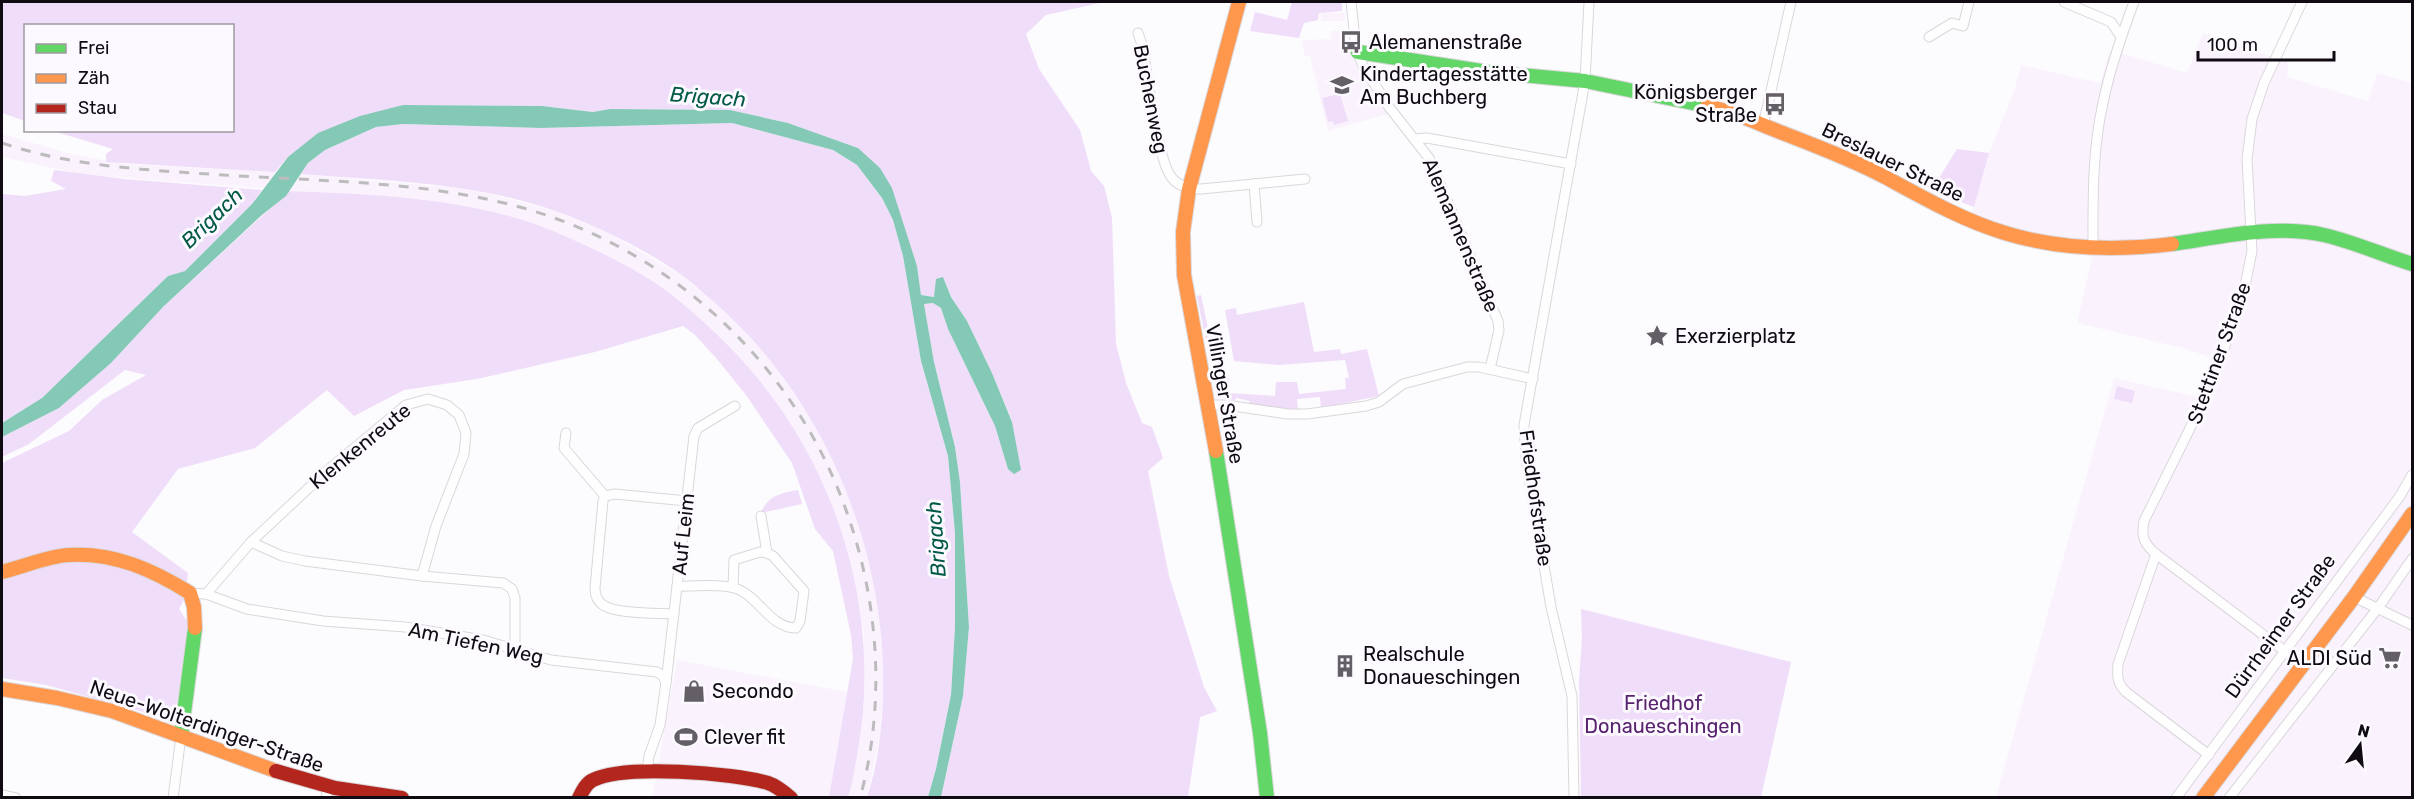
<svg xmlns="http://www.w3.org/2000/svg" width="2414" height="799" font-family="Rubik,sans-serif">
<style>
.built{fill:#faf3fe}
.green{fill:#f0ddfa}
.water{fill:#84c9b6}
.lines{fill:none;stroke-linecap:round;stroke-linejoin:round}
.street-casing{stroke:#dad7db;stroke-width:11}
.fast-casing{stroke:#dad7db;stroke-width:16}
.slow-casing{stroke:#dad7db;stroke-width:16}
.jam-casing{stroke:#dad7db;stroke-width:16}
.street{stroke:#fffeff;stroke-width:9}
.fast{stroke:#63d668;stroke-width:14}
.slow{stroke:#ff974d;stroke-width:14}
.jam{stroke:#b3261e;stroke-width:14}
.rail{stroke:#bdbcbd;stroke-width:3;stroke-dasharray:10 10;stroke-linecap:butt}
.labels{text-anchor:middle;stroke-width:6;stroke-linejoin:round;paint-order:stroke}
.poi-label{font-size:20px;fill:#100b12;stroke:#fcfafe;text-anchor:start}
.street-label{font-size:20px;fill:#100b12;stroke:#fcfafe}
.park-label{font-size:20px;fill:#58226f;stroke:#fcfafe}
.water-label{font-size:21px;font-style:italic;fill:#005946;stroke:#fcfafe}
</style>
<rect width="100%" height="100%" fill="#fcfbfd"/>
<g class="built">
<rect x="1321" y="13" width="24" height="8"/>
<path d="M1347,30V39H1353L1360,70L1388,114L1328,131L1310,56H1305L1302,40L1331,39V31Z"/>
<path d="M2203,33L2289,63L2287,77L2368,101L2377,73L2412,83V797H1996L2114,378L2198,397L2213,358L2183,348L2077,323L2094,249L1970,220L1989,153L2014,91L2021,65L2100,83L2110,50L2187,73Z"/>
<path d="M2,134L71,154L124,164L275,172L471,189L554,211L609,233L684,277L735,320L775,366L817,428L849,494L868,554L879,610L884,669L880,735L867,797H848L861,733L865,693L864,634L858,600L826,490L719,337L473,207L314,192L84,175L2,157Z"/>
<path d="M677,660L847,692L829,797L652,798Z"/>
</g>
<g class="green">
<path d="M2,2H1104L1046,15L1026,34L1039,69L1080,130L1091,171L1104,186L1112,218L1116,344L1126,383L1142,423L1152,427L1163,458L1148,471L1169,576L1204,687L1217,711L1200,717L1188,797H941L963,696L969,627L960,482L955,447L934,362L924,304L933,303L941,308L948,329L995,426L1008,469L1012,421L992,373L967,321L951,297L943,277L934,297L921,295L917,266L858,148L788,123L730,110L610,109L593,112L542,106L403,105L288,157L275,172L106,162V154L113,149L53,131L232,130V26H26L25,121L2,113Z"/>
<path d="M1292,2H1342V11L1319,13L1318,20L1304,23L1299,38L1250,31L1255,12L1287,20Z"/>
<path d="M1340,94L1348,121L1334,125L1333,121L1328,122L1322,98Z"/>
<path d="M732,123L833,150L857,165L882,198L893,220L903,256L921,361L948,456L955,533V627L951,695L936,769L928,797H867C883,751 886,684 881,635C869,509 810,386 714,302C704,294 694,284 683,276C645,249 600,227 555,211C474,182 386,181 301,174L308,163L325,150L376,127L403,124L541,128Z"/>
<path d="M1957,149L1989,153L1974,207L1945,196L1949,185L1939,178Z"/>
<path d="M54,170L124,179L262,190L252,204L185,271L168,276L42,398L2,423V194L25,196L66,189L51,181Z"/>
<path d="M289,191C371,194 466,198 543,227C583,243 639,269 672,295C703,320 734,349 759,380C842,481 881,621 858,750C855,766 853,782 848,797H829L853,659L851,635L833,551L815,529L792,463L746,395L717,359L695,335L683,326L595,352L477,379L404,390L354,416L327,390L255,448L178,469L132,532L188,573L185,598L179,609L189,624V645L176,706L158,716L46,685L2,678V463L69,431L102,400L146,375L125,370L29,444L2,457V437L59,408L111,363L163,307Z"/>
<path d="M1201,295L1212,348L1221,347L1222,353L1209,356L1197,296Z"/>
<path d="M1304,302L1314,352L1340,349L1341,354L1367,349L1379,396L1321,408L1320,397L1297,399L1298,411L1251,406L1249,401L1237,398L1232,402L1216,395L1211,363L1221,365V376L1229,377L1228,393L1275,396L1276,382H1297L1299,394L1346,389L1345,378H1349L1345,360L1279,365L1234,361L1225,310L1236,308L1237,315Z"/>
<path d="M2117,386L2135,391L2132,403L2114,399Z"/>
<path d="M798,490L802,504L761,513C767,496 781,493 798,490Z"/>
<path d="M1581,609L1791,662L1761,797H1581L1579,680L1582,638Z"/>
</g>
<path class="water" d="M403,105L542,106L593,112L610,109L730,110L788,123L858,148L880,168L892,188L917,266L921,295L934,297L936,279L943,277L951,297L967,321L992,373L1012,422L1021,470L1014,474L1008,469L995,426L948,329L941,308L933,303L924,304L934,362L955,447L960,482L969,627L963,696L941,797H928L936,769L951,695L955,627V533L948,456L921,361L903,256L893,220L882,198L857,165L833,150L732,123L541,128L403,124L376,127L325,150L308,163L286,196L263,214L163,307L111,363L59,408L2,437V423L42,398L168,276L185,271L252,204L288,157L318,133L360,116Z"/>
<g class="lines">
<g class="street-casing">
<g id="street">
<path d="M1351,2L1356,48L1363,66L1389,107L1429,158L1498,321L1499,330L1490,369"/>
<path d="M2064,2L2111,22L2121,37"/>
<path d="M1138,33L1143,48C1147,73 1158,163 1172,178C1179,187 1190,189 1201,189L1305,179"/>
<path d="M1929,37L1952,23L1963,26L1969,2"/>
<path d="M1763,126L1791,2"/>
<path d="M1415,139L1427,138L1571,164"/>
<path d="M1254,184L1257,222"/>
<path d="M2093,249C2093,201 2092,151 2103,103C2110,68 2122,34 2134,2"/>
<path d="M1208,405H1226L1288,414H1307L1366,406L1379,402L1403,384L1467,367H1479L1533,379"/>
<path d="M566,433L564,448L605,496"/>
<path d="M761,516L767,553"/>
<path d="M251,542L328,470L406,405L428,399L447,405L459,415L466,433L464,454L436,526L422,576"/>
<path d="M2156,554L2118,664C2117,677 2117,683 2126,692L2209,755"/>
<path d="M677,586C694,587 717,583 734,588C758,594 769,628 796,628L800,621L804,591L773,556L767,553L760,552L734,560L733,587"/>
<path d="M190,593L206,594L247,609L323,621L405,627L483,640L551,660L657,672L663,676L666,683L660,725L649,756L647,773"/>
<path d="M206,594L251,542L282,556L305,561L422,576L503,583L512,589L515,598V650"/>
<path d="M2354,597L2412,625"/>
<path d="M674,614C656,613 616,614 603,605C597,601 595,595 595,588L603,501L605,496L615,494L687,501"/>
<path d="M2286,652L2156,554C2144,544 2141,537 2144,521L2209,390L2243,296L2252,251L2247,159L2252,119L2264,83L2302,2"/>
<path d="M666,683L694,436L698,428L735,406"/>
<path d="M2,795L16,798"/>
<path d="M173,798L181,736"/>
<path d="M326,798L328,787"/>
<path d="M1574,798L1572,696L1551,607L1526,459L1524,425L1585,81L1589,2"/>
<path d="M2176,798L2400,496L2412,475"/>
<path d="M2229,798L2378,608L2412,559"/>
</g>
</g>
<g class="fast-casing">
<g id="fast">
<path d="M1358,52L1488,72L1585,81L1707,106"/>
<path d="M2172,244C2221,237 2275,224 2324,235C2354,242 2383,255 2412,264"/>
<path d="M1216,451L1260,733L1267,798"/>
<path d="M181,736L195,628"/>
</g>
</g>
<g class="slow-casing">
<g id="slow">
<path d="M1707,106C1732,111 1757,123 1780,132C1816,146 1851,159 1885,177C1924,198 1962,220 2005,233C2060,250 2115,251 2172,244"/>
<path d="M1216,451L1184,275L1183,232L1189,189L1239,2"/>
<path d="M2,572C23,567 47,556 69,555C114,552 153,570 190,593L194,607L195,628"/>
<path d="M2,689L57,698L112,711L276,771"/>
<path d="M2203,798L2354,597L2412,514"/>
</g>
</g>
<g class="jam-casing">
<g id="jam">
<path d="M276,771L335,788L402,798"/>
<path d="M579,798C582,792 586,783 593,780C624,764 734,773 768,783C777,786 784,792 791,798"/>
</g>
</g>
<use href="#street" class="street"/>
<use href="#fast" class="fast"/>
<use href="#slow" class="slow"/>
<use href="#jam" class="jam"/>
<path class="rail" d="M2,143C73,167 149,170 223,175C316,181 413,181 504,203C643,236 762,332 825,460C875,563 891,686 860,798"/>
</g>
<defs>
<g id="bus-bare" transform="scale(1.8)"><path d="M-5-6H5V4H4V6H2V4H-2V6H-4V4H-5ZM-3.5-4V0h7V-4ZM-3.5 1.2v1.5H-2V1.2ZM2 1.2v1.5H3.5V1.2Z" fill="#635f64" stroke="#fcfafe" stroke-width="2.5" paint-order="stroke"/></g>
<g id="school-bare" transform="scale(1.8)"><path d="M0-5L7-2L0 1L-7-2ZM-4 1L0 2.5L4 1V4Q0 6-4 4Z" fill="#635f64" stroke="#fcfafe" stroke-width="2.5" paint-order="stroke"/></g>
<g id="sight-bare" transform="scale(1.8)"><path d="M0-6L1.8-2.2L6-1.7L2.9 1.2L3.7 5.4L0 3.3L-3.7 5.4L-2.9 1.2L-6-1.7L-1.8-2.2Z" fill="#635f64" stroke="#fcfafe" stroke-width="2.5" paint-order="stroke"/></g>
<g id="supermarket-bare" transform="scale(1.8)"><path d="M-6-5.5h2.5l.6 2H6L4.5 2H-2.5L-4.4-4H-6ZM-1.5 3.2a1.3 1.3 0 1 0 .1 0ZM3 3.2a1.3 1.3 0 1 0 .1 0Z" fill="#635f64" stroke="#fcfafe" stroke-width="2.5" paint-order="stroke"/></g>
<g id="building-bare" transform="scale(1.8)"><path d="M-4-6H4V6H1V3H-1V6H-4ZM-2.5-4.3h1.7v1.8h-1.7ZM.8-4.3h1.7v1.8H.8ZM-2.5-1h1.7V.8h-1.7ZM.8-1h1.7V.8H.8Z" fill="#635f64" stroke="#fcfafe" stroke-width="2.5" paint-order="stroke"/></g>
<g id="shop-bare" transform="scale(1.8)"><path d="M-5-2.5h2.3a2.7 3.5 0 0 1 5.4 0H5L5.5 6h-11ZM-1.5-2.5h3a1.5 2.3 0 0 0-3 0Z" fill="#635f64" stroke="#fcfafe" stroke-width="2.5" paint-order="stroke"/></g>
<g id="stadium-bare" transform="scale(1.8)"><path d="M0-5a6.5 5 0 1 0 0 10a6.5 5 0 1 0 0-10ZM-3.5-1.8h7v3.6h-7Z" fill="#635f64" stroke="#fcfafe" stroke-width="2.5" paint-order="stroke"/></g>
</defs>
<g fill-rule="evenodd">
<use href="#bus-bare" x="1351" y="42"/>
<use href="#school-bare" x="1342" y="85"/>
<use href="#bus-bare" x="1775" y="104"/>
<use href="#sight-bare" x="1657" y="336"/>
<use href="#supermarket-bare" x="2390" y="658"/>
<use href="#building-bare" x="1345" y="666"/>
<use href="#shop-bare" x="694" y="691"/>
<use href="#stadium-bare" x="686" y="737"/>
</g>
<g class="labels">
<g class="poi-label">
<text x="1369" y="49">Alemanenstraße</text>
<text x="1360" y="81">Kindertagesstätte<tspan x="1360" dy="23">Am Buchberg</tspan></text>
<text x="1757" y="99" text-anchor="end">Königsberger<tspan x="1757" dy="23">Straße</tspan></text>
<text x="1675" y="343">Exerzierplatz</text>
<text x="1363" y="661">Realschule<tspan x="1363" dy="23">Donaueschingen</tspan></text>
<text x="2372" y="665" text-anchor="end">ALDI Süd</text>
<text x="712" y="698">Secondo</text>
<text x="704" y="744">Clever fit</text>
</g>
<g class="street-label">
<text transform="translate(1151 99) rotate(79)" y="7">Buchenweg</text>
<text transform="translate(1893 162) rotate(26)" y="7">Breslauer Straße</text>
<text transform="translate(1461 235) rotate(67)" y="7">Alemannenstraße</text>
<text transform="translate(2219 353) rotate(-70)" y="7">Stettiner Straße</text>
<text transform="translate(1225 394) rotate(80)" y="7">Villinger Straße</text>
<text transform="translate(360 446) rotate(-39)" y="7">Klenkenreute</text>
<text transform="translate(1536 498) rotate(82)" y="7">Friedhofstraße</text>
<text transform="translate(683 534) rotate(-84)" y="7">Auf Leim</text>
<text transform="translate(2280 626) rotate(-54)" y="7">Dürrheimer Straße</text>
<text transform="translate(476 643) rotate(12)" y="7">Am Tiefen Weg</text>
<text transform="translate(207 726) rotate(19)" y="7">Neue-Wolterdinger-Straße</text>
</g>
<g class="park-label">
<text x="1663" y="710">Friedhof<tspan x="1663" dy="23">Donaueschingen</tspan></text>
</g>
<g class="water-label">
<text transform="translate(708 97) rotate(4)" y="7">Brigach</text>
<text transform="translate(212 218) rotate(-44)" y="7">Brigach</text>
<text transform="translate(936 539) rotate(-94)" y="7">Brigach</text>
</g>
</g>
<rect width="2414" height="799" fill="none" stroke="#100b12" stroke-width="6"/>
<rect x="24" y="24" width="210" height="108" fill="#fcfafe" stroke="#9e9aa0" stroke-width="1.5"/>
<rect x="36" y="44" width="30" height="9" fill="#63d668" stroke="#9e9aa0" stroke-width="1.5"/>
<text x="78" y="54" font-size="18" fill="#100b12">Frei</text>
<rect x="36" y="74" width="30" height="9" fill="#ff974d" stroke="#9e9aa0" stroke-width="1.5"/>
<text x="78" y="84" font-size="18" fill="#100b12">Zäh</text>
<rect x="36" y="104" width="30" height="9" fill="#b3261e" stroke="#9e9aa0" stroke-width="1.5"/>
<text x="78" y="114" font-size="18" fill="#100b12">Stau</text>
<g transform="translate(2360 745) rotate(15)" stroke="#fcfafe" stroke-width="4.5" paint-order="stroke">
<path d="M0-4.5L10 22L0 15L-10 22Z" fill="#100b12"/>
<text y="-9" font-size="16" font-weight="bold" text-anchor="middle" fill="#100b12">N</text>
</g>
<path d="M2198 51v9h136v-9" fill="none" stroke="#100b12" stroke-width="3"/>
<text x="2207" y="51" font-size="18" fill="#100b12" stroke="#fcfafe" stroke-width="4.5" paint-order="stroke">100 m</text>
</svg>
